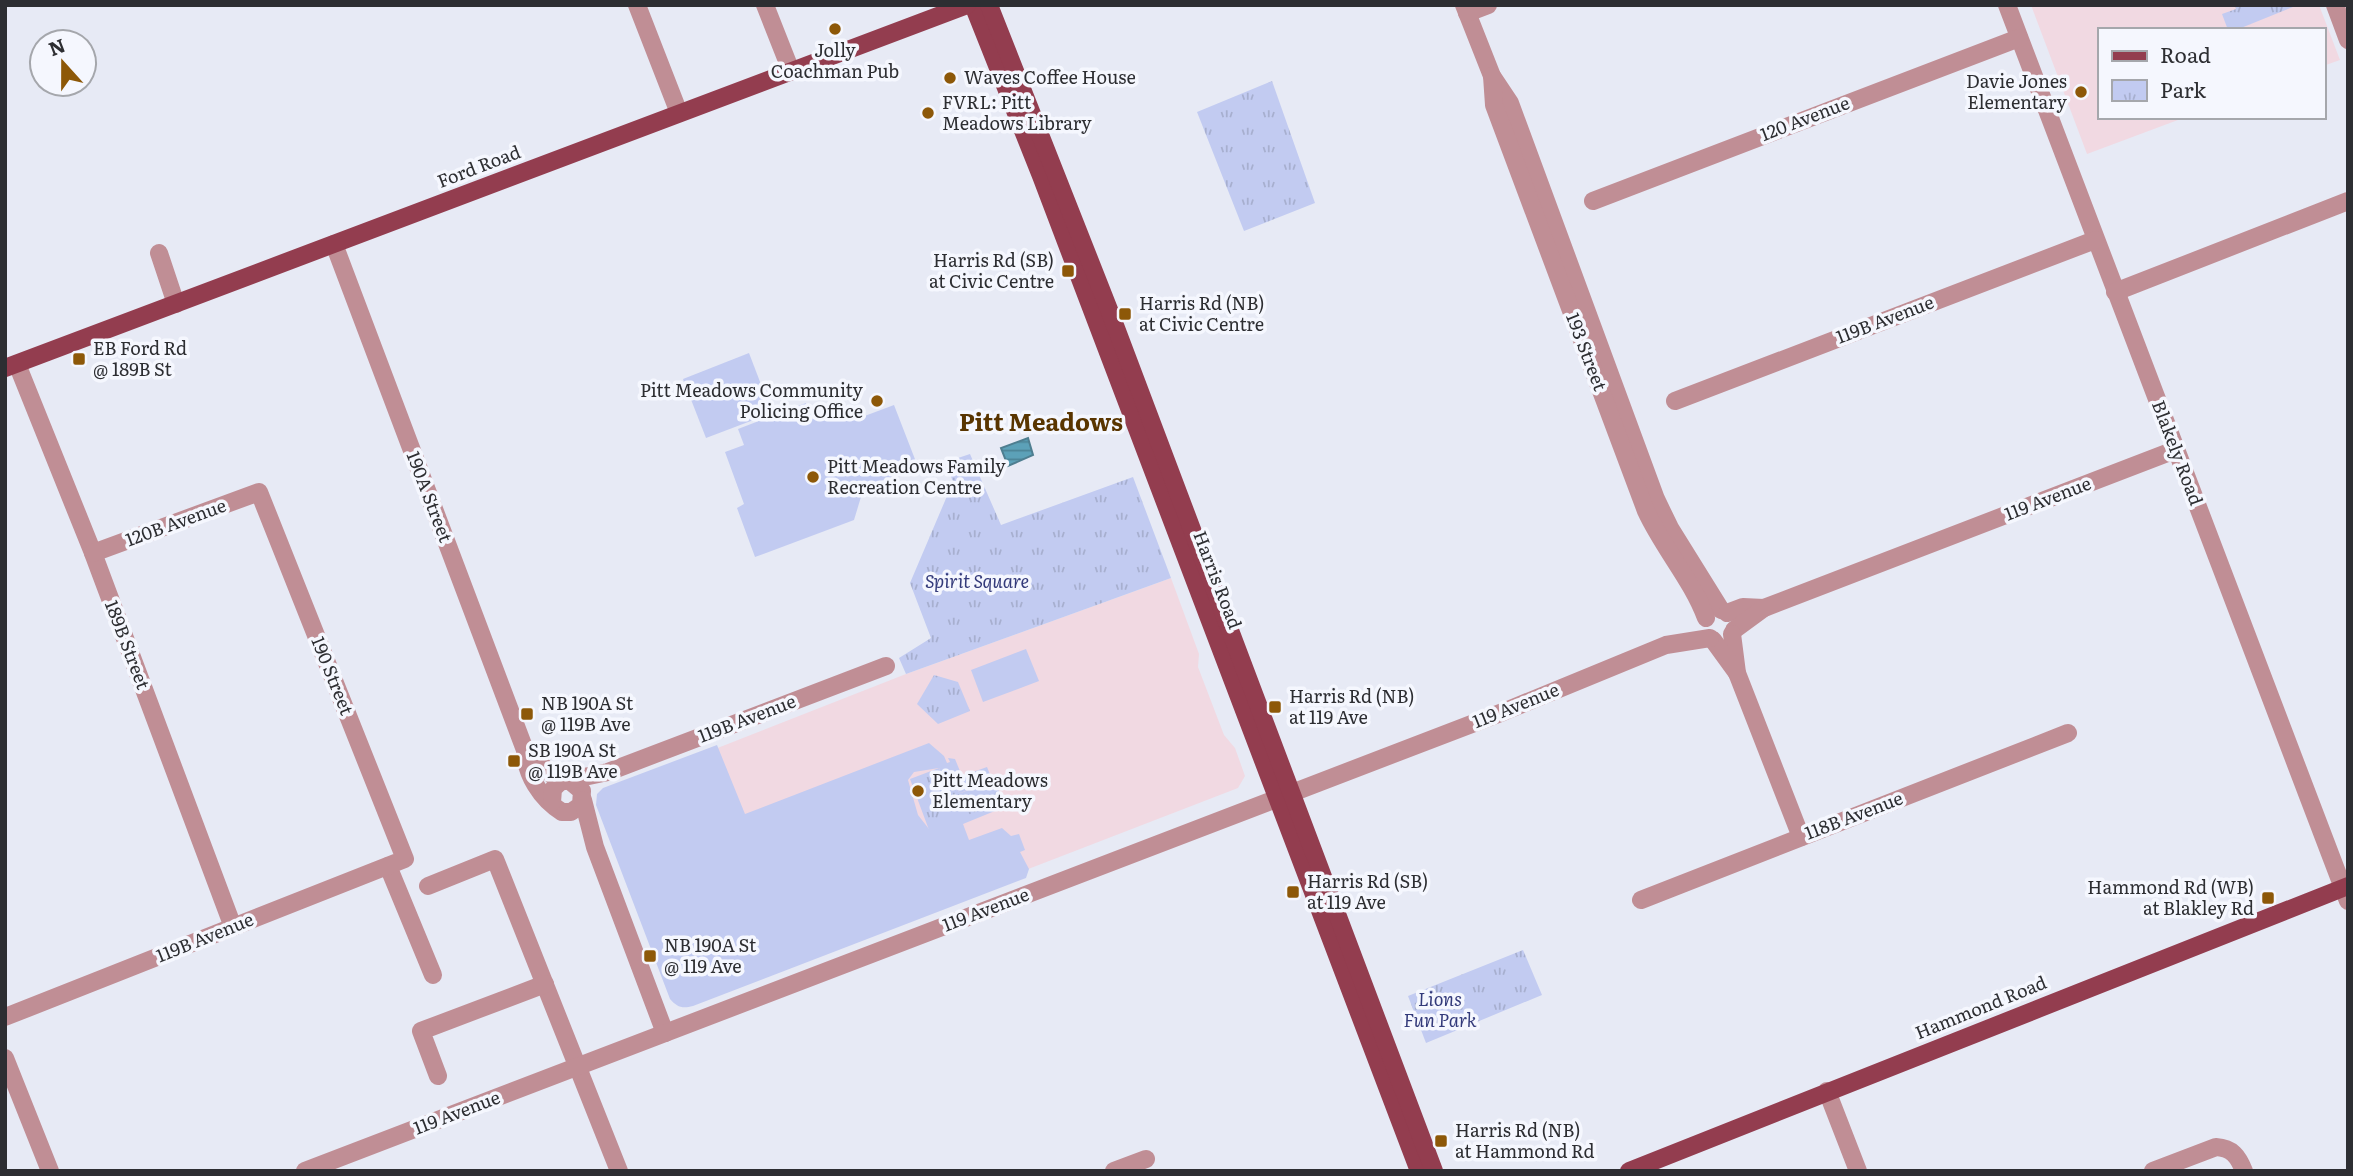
<svg xmlns="http://www.w3.org/2000/svg" width="2353" height="1176" font-family="Literata,serif">
<style>
.education{fill:#f1d9e2}
.grass{fill:#c2cbf1}
.park{fill:url(#park-tufts)}
.water{fill:url(#water-rules);stroke:#4e7e90;stroke-width:2}
.lines{fill:none;stroke-linecap:round;stroke-linejoin:round}
.minor{stroke:#c08e95;stroke-width:18}
.major{stroke:#933d4f;stroke-width:18}
.poi-dot{fill:#8d5808;stroke:#f5f7fe;stroke-width:2.5}
.labels{text-anchor:middle;stroke-width:7;stroke-linejoin:round;paint-order:stroke}
.poi-label{font-size:18px;fill:#2d2e32;stroke:#f5f7fe;text-anchor:start}
.street-label{font-size:18px;fill:#2d2e32;stroke:#f5f7fe}
.park-label{font-size:18px;font-style:italic;fill:#333a7a;stroke:#f5f7fe}
.district-label{font-size:24px;font-weight:bold;fill:#593500;stroke:#f5f7fe}
</style>
<defs>
<pattern id="park-tufts" width="24" height="20" patternUnits="userSpaceOnUse" patternTransform="scale(1.75)"><rect width="24" height="20" fill="#c2cbf1"/><path d="M3 7l-1-3M5 7V3M7 7l1-3M15 17l-1-3M17 17v-4M19 17l1-3" fill="none" stroke="#a7afcf"/></pattern>
<pattern id="water-rules" width="6" height="5" patternUnits="userSpaceOnUse" patternTransform="scale(1.75)"><rect width="6" height="5" fill="#5ca1b8"/><path d="M0 2.5h6" fill="none" stroke="#4c8496"/></pattern>
</defs>
<rect width="100%" height="100%" fill="#e7eaf5"/>
<g class="education">
<path d="M2031,5H2319L2340,60L2323,66V30H2099V117H2186L2087,154Z"/>
<path d="M1171,578L1199,654L1198,667L1224,735L1235,748L1245,776L1238,788L679,1004L598,795L906,674Z"/>
</g>
<g class="grass">
<path d="M749,353L772,413L706,438L683,379Z"/>
<path d="M806,403L812,419L848,405L854,420L894,405L918,467L864,487L854,520L755,557L737,508L744,504L725,452L744,445L738,429Z"/>
<path d="M1026,649L1039,681L983,702L971,670Z"/>
<path d="M929,743L944,756L947,763L950,762L948,758L955,759L962,776L987,767L991,777L968,786L969,789L961,793L946,784L939,768L914,772L908,780L918,815L929,829L1003,800V796L1007,806L963,824L969,840L1002,828L1011,836L1019,834L1025,850L1020,852L1029,869L1026,878L693,1006C682,1009 677,1007 670,999L596,805L597,794L603,788L717,745L745,814Z"/>
</g>
<g class="park">
<path d="M2235,5H2298L2236,30H2228L2222,14L2236,9Z"/>
<path d="M1272,81L1315,203L1244,231L1197,112Z"/>
<path d="M970,454L1001,525L1133,477L1171,578L906,674L899,658L931,638L910,583L953,482L946,462Z"/>
<path d="M934,675L958,682L970,711L938,724L917,704Z"/>
<path d="M939,768L946,784L961,793L994,779L1003,801L929,830L910,779Z"/>
<path d="M1523,950L1542,995L1426,1043L1408,996Z"/>
</g>
<path class="water" d="M1028,438L1033,455L1008,466L1001,448Z"/>
<g class="lines">
<g class="minor">
<path d="M637,5L679,113"/>
<path d="M765,5L791,71"/>
<path d="M1464,5L1492,76L1510,103L1656,499L1670,528L1721,610"/>
<path d="M2007,5L2348,901"/>
<path d="M2335,5L2348,40"/>
<path d="M1467,13L1488,5"/>
<path d="M1492,76L1494,105L1646,511C1663,548 1692,580 1706,618"/>
<path d="M1593,201L2019,38"/>
<path d="M334,244L525,750C525,774 541,799 562,812H571L581,805L582,791L570,781"/>
<path d="M159,253L176,304"/>
<path d="M2115,292L2348,201"/>
<path d="M17,364L93,553L233,927"/>
<path d="M1675,401L2095,240"/>
<path d="M1727,613L1743,607L1764,608"/>
<path d="M1734,630L1764,608L2175,450"/>
<path d="M1732,634L1737,673L1801,837"/>
<path d="M1713,640L1737,673"/>
<path d="M525,750L560,782"/>
<path d="M583,800L595,847L665,1033"/>
<path d="M552,802L553,789L560,782L608,772L886,666"/>
<path d="M388,866L433,975"/>
<path d="M428,886L495,859L619,1171"/>
<path d="M1641,900L2068,733"/>
<path d="M5,1017L405,859L259,492L93,553"/>
<path d="M5,1058L50,1171"/>
<path d="M438,1076L421,1031L545,984"/>
<path d="M1827,1091L1858,1171"/>
<path d="M305,1171L1503,712L1666,645L1710,638"/>
<path d="M1114,1171L1146,1159"/>
<path d="M2153,1171L2216,1147C2232,1148 2238,1156 2244,1171"/>
</g>
<g class="major">
<path d="M973,5L1041,176L1419,1171"/>
<path d="M989,5L1110,312L1434,1171"/>
<path d="M5,368L967,5"/>
<path d="M1629,1171L2348,886"/>
</g>
</g>
<g class="poi-dot">
<circle cx="835" cy="29" r="7"/>
<circle cx="950" cy="78" r="7"/>
<circle cx="2081" cy="92" r="7"/>
<circle cx="928" cy="113" r="7"/>
<rect x="1061" y="264" width="14" height="14" rx="3.5"/>
<rect x="1118" y="307" width="14" height="14" rx="3.5"/>
<rect x="72" y="352" width="14" height="14" rx="3.5"/>
<circle cx="877" cy="401" r="7"/>
<circle cx="813" cy="477" r="7"/>
<rect x="1268" y="700" width="14" height="14" rx="3.5"/>
<rect x="520" y="707" width="14" height="14" rx="3.5"/>
<rect x="507" y="754" width="14" height="14" rx="3.5"/>
<circle cx="918" cy="791" r="7"/>
<rect x="1286" y="885" width="14" height="14" rx="3.5"/>
<rect x="2261" y="891" width="14" height="14" rx="3.5"/>
<rect x="643" y="949" width="14" height="14" rx="3.5"/>
<rect x="1434" y="1134" width="14" height="14" rx="3.5"/>
</g>
<g class="labels">
<g class="poi-label">
<text x="835" y="57" text-anchor="middle">Jolly<tspan x="835" dy="21">Coachman Pub</tspan></text>
<text x="964" y="84">Waves Coffee House</text>
<text x="2067" y="88" text-anchor="end">Davie Jones<tspan x="2067" dy="21">Elementary</tspan></text>
<text x="942" y="109">FVRL: Pitt<tspan x="942" dy="21">Meadows Library</tspan></text>
<text x="1054" y="267" text-anchor="end">Harris Rd (SB)<tspan x="1054" dy="21">at Civic Centre</tspan></text>
<text x="1139" y="310">Harris Rd (NB)<tspan x="1139" dy="21">at Civic Centre</tspan></text>
<text x="93" y="355">EB Ford Rd<tspan x="93" dy="21">@ 189B St</tspan></text>
<text x="863" y="397" text-anchor="end">Pitt Meadows Community<tspan x="863" dy="21">Policing Office</tspan></text>
<text x="827" y="473">Pitt Meadows Family<tspan x="827" dy="21">Recreation Centre</tspan></text>
<text x="1289" y="703">Harris Rd (NB)<tspan x="1289" dy="21">at 119 Ave</tspan></text>
<text x="541" y="710">NB 190A St<tspan x="541" dy="21">@ 119B Ave</tspan></text>
<text x="528" y="757">SB 190A St<tspan x="528" dy="21">@ 119B Ave</tspan></text>
<text x="932" y="787">Pitt Meadows<tspan x="932" dy="21">Elementary</tspan></text>
<text x="1307" y="888">Harris Rd (SB)<tspan x="1307" dy="21">at 119 Ave</tspan></text>
<text x="2254" y="894" text-anchor="end">Hammond Rd (WB)<tspan x="2254" dy="21">at Blakley Rd</tspan></text>
<text x="664" y="952">NB 190A St<tspan x="664" dy="21">@ 119 Ave</tspan></text>
<text x="1455" y="1137">Harris Rd (NB)<tspan x="1455" dy="21">at Hammond Rd</tspan></text>
</g>
<g class="street-label">
<text transform="translate(1805 119) rotate(-21)" y="6">120 Avenue</text>
<text transform="translate(479 167) rotate(-21)" y="6">Ford Road</text>
<text transform="translate(1885 320) rotate(-21)" y="6">119B Avenue</text>
<text transform="translate(1586 352) rotate(69)" y="6">193 Street</text>
<text transform="translate(2177 453) rotate(69)" y="6">Blakely Road</text>
<text transform="translate(429 497) rotate(69)" y="6">190A Street</text>
<text transform="translate(2048 499) rotate(-21)" y="6">119 Avenue</text>
<text transform="translate(176 523) rotate(-20)" y="6">120B Avenue</text>
<text transform="translate(1217 580) rotate(69)" y="6">Harris Road</text>
<text transform="translate(127 645) rotate(69)" y="6">189B Street</text>
<text transform="translate(332 676) rotate(68)" y="6">190 Street</text>
<text transform="translate(1516 706) rotate(-22)" y="6">119 Avenue</text>
<text transform="translate(747 719) rotate(-21)" y="6">119B Avenue</text>
<text transform="translate(1854 816) rotate(-21)" y="6">118B Avenue</text>
<text transform="translate(986 910) rotate(-21)" y="6">119 Avenue</text>
<text transform="translate(205 938) rotate(-22)" y="6">119B Avenue</text>
<text transform="translate(1981 1008) rotate(-22)" y="6">Hammond Road</text>
<text transform="translate(457 1113) rotate(-21)" y="6">119 Avenue</text>
</g>
<g class="park-label">
<text x="977" y="588">Spirit Square</text>
<text x="1440" y="1006">Lions<tspan x="1440" dy="21">Fun Park</tspan></text>
</g>
<g class="district-label">
<text x="1041" y="431">Pitt Meadows</text>
</g>
</g>
<rect width="2353" height="1176" fill="none" stroke="#2d2e32" stroke-width="14"/>
<rect x="2098" y="28" width="228" height="91" fill="#f5f7fe" stroke="#a5a7ac" stroke-width="2"/>
<rect x="2112" y="51" width="35" height="10" fill="#933d4f" stroke="#a5a7ac" stroke-width="2"/>
<text x="2160" y="63" font-size="21" fill="#2d2e32">Road</text>
<rect x="2112" y="80" width="35" height="21" fill="url(#park-tufts)" stroke="#a5a7ac" stroke-width="2"/>
<text x="2160" y="98" font-size="21" fill="#2d2e32">Park</text>
<g transform="translate(63 63) rotate(339)"><circle r="33" fill="#f5f7fe" stroke="#a5a7ac" stroke-width="2"/>
<path d="M0-5L12 26L0 18L-12 26Z" fill="#8d5808"/>
<text y="-10" font-size="19" font-weight="bold" text-anchor="middle" fill="#2d2e32">N</text>
</g>
</svg>
